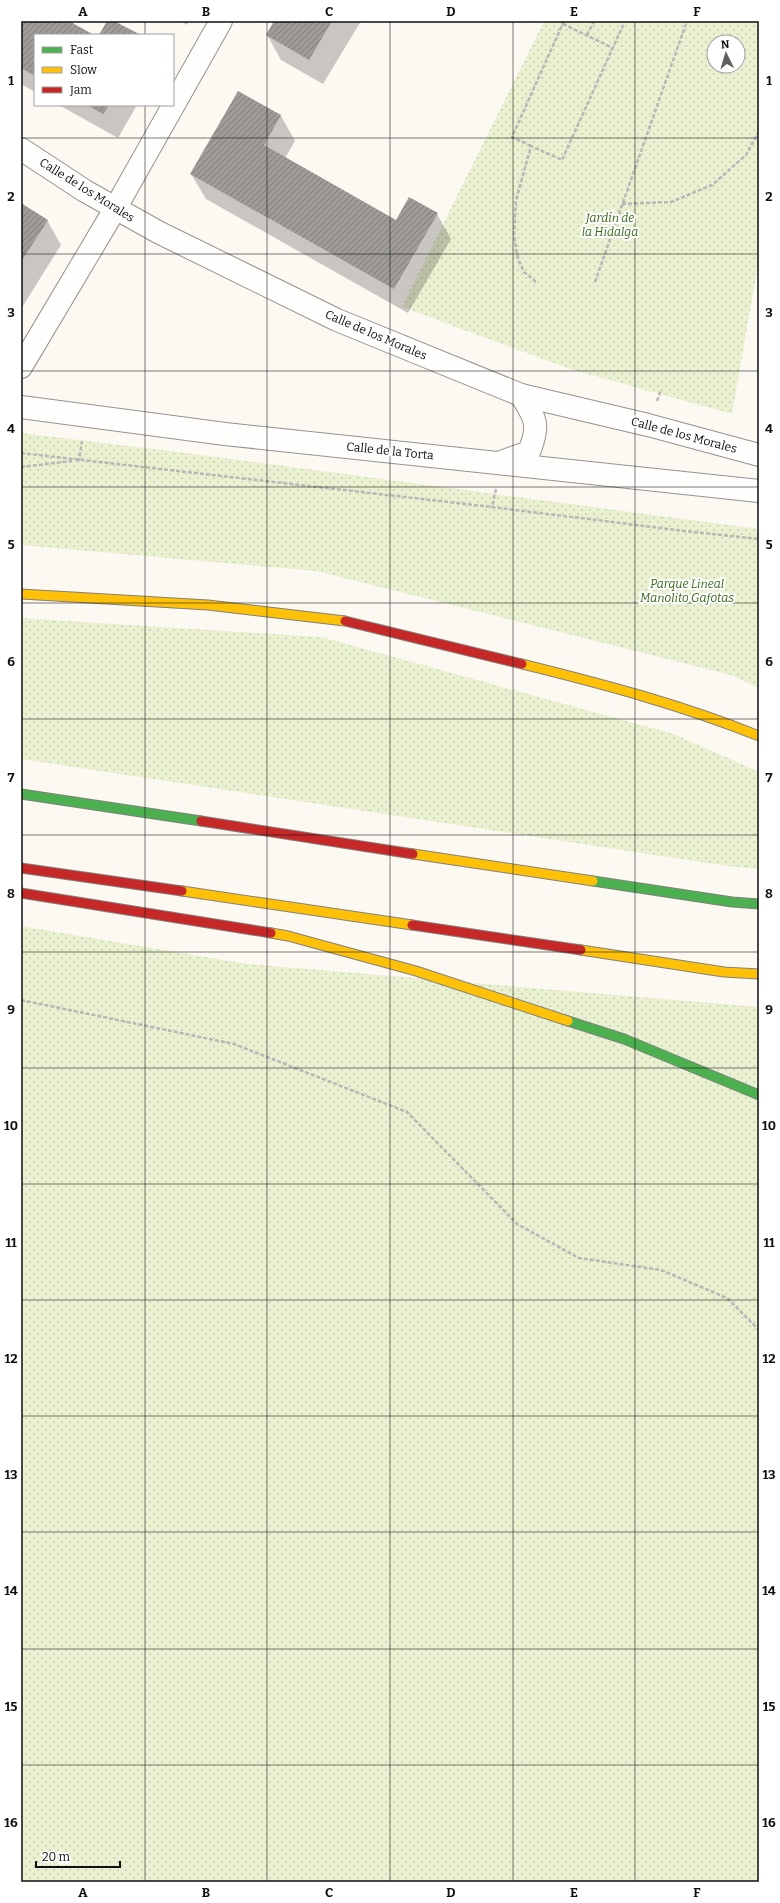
<svg xmlns="http://www.w3.org/2000/svg" width="780" height="1903" font-family="Bitter,serif">
<style>
.grass{fill:url(#grass-dots);fill-rule:evenodd}
.shadow{fill:#0003}
.building{fill:url(#building-hatch)}
.lines{fill:none;stroke-linecap:round;stroke-linejoin:round}
.street-casing{stroke:#959391;stroke-width:24}
.fast-casing{stroke:#82817e;stroke-width:11}
.slow-casing{stroke:#82817e;stroke-width:11}
.jam-casing{stroke:#82817e;stroke-width:11}
.path{stroke:#b8b7b6;stroke-width:2.5;stroke-dasharray:4 2;stroke-linecap:butt}
.street{stroke:#fffefd;stroke-width:22}
.fast{stroke:#4caf50;stroke-width:9}
.slow{stroke:#ffc107;stroke-width:9}
.jam{stroke:#c62828;stroke-width:9}
.grid{fill:none;stroke:#0e0e0e;stroke-width:1;stroke-opacity:0.55}
.labels{text-anchor:middle;stroke-width:4;stroke-linejoin:round;paint-order:stroke}
.street-label{font-size:12px;fill:#0e0e0e;stroke:#fff}
.park-label{font-size:12px;font-style:italic;fill:#396a1a;stroke:#fff}
.neatline{fill:none;stroke:#0e0e0e;stroke-width:1.5}
.grid-label{font-size:13px;text-anchor:middle;font-weight:bold;fill:#0e0e0e}
</style>
<defs>
<pattern id="grass-dots" width="8" height="8" patternUnits="userSpaceOnUse"><rect width="8" height="8" fill="#eaf1d1"/><path d="M2 2h.1M6 6h.1" fill="none" stroke="#c8cdb2" stroke-width="1.8" stroke-linecap="round"/></pattern>
<pattern id="building-hatch" width="6" height="6" patternUnits="userSpaceOnUse"><rect width="6" height="6" fill="#9f9c98"/><path d="M-1 1l2-2M0 6l6-6M5 7l2-2" fill="none" stroke="#807e7a"/></pattern>
</defs>
<rect width="100%" height="100%" fill="#fcf8f2"/>
<g class="grass">
<path d="M544,21H759V259L732,414L570,369L402,307ZM714,42H738V66H714Z"/>
<path d="M21,433L186,453L759,529V688L731,675L316,571L21,545Z"/>
<path d="M21,618L321,637L674,734L759,772V869L734,867L21,759Z"/>
<path d="M21,926L247,964L759,1007V1882H21Z"/>
</g>
<g class="shadow">
<path d="M21,21H66L92,35H35V92L21,84Z"/>
<path d="M180,21H189L187,25Z"/>
<path d="M275,21H361L323,84L281,60L267,35Z"/>
<path d="M239,92L281,116L295,141L285,158L397,221L437,214L451,239L408,313L206,199L191,174Z"/>
<path d="M59,105H137L118,138Z"/>
<path d="M21,204L47,220L61,245L21,309Z"/>
</g>
<g class="building">
<path d="M21,21H69L94,35H35V76L21,68Z"/>
<path d="M107,21H114L141,35H99Z"/>
<path d="M274,21H332L309,60L266,35Z"/>
<path d="M238,91L281,115L264,145L396,220L409,197L438,213L394,289L190,174Z"/>
<path d="M87,105H109L103,114Z"/>
<path d="M21,203L48,220L21,262Z"/>
</g>
<g class="lines">
<g class="street-casing">
<g id="street">
<path d="M21,149L85,191L158,232L337,320L521,395L648,425L759,455"/>
<path d="M21,367L115,209L221,21"/>
<path d="M21,407L225,434L759,491"/>
<path d="M501,462L529,452C540,425 536,419 521,395"/>
</g>
</g>
<g class="fast-casing">
<g id="fast">
<path d="M21,794L201,821"/>
<path d="M593,881L732,902L759,904"/>
<path d="M568,1021L624,1039L759,1095"/>
</g>
</g>
<g class="slow-casing">
<g id="slow">
<path d="M21,594L208,605L345,621"/>
<path d="M522,664C603,684 682,705 759,736"/>
<path d="M413,854L593,881"/>
<path d="M182,891L412,925"/>
<path d="M271,933L288,936L416,971L568,1021"/>
<path d="M581,950L724,972L759,974"/>
</g>
</g>
<g class="jam-casing">
<g id="jam">
<path d="M345,621L522,664"/>
<path d="M201,821L413,854"/>
<path d="M21,868L182,891"/>
<path d="M21,893L271,933"/>
<path d="M412,925L581,950"/>
</g>
</g>
<g class="path">
<path d="M563,24L613,48"/>
<path d="M587,35L594,21"/>
<path d="M531,146L512,137L564,21"/>
<path d="M622,204L671,202L712,185L746,155L759,131"/>
<path d="M536,282L524,272L518,259L514,236L516,200L531,146L562,160L625,21"/>
<path d="M595,282L687,21"/>
<path d="M657,401L661,390"/>
<path d="M21,453L492,507"/>
<path d="M77,461L79,460L82,441"/>
<path d="M21,467L72,461"/>
<path d="M496,489L492,507L684,531L759,539"/>
<path d="M21,1000L234,1044L407,1112L517,1224L579,1258L661,1270L727,1298L759,1330"/>
</g>
<use href="#street" class="street"/>
<use href="#fast" class="fast"/>
<use href="#slow" class="slow"/>
<use href="#jam" class="jam"/>
</g>
<path class="grid" d="M145,21V35M267,21V1882M390,21V1882M513,21V1882M635,21V1882M145,105V1882M21,138H759M21,254H759M21,371H759M21,487H759M21,603H759M21,719H759M21,835H759M21,952H759M21,1068H759M21,1184H759M21,1300H759M21,1416H759M21,1532H759M21,1649H759M21,1765H759"/>
<g class="labels">
<g class="street-label">
<text transform="translate(87 190) rotate(32)" y="4">Calle de los Morales</text>
<text transform="translate(376 335) rotate(23)" y="4">Calle de los Morales</text>
<text transform="translate(684 435) rotate(15)" y="4">Calle de los Morales</text>
<text transform="translate(390 451) rotate(6)" y="4">Calle de la Torta</text>
</g>
<g class="park-label">
<text x="610" y="222">Jardín de<tspan x="610" dy="14">la Hidalga</tspan></text>
<text x="687" y="588">Parque Lineal<tspan x="687" dy="14">Manolito Gafotas</tspan></text>
</g>
</g>
<rect width="780" height="1903" fill="none" stroke="#ffffff" stroke-width="44"/>
<rect x="34" y="34" width="140" height="72" fill="#ffffff" stroke="#9f9f9f"/>
<rect x="42" y="47" width="20" height="6" fill="#4caf50" stroke="#9f9f9f"/>
<text x="70" y="54" font-size="12" fill="#0e0e0e">Fast</text>
<rect x="42" y="67" width="20" height="6" fill="#ffc107" stroke="#9f9f9f"/>
<text x="70" y="74" font-size="12" fill="#0e0e0e">Slow</text>
<rect x="42" y="87" width="20" height="6" fill="#c62828" stroke="#9f9f9f"/>
<text x="70" y="94" font-size="12" fill="#0e0e0e">Jam</text>
<g transform="translate(726 54) rotate(355)"><circle r="19" fill="#ffffff" stroke="#9f9f9f"/>
<path d="M0-3L7 15L0 10L-7 15Z" fill="#61605e"/>
<text y="-6" font-size="11" font-weight="bold" text-anchor="middle" fill="#0e0e0e">N</text>
</g>
<path d="M36 1861v6h84v-6" fill="none" stroke="#0e0e0e" stroke-width="2"/>
<text x="42" y="1861" font-size="12" fill="#0e0e0e" stroke="#ffffff" stroke-width="3" paint-order="stroke">20 m</text>
<rect x="22" y="22" width="736" height="1859" class="neatline"/>
<g class="grid-label">
<text x="83" y="16">A</text>
<text x="206" y="16">B</text>
<text x="329" y="16">C</text>
<text x="451" y="16">D</text>
<text x="574" y="16">E</text>
<text x="697" y="16">F</text>
<text x="11" y="85">1</text>
<text x="769" y="85">1</text>
<text x="11" y="201">2</text>
<text x="769" y="201">2</text>
<text x="11" y="317">3</text>
<text x="769" y="317">3</text>
<text x="11" y="433">4</text>
<text x="769" y="433">4</text>
<text x="11" y="549">5</text>
<text x="769" y="549">5</text>
<text x="11" y="666">6</text>
<text x="769" y="666">6</text>
<text x="11" y="782">7</text>
<text x="769" y="782">7</text>
<text x="11" y="898">8</text>
<text x="769" y="898">8</text>
<text x="11" y="1014">9</text>
<text x="769" y="1014">9</text>
<text x="11" y="1130">10</text>
<text x="769" y="1130">10</text>
<text x="11" y="1247">11</text>
<text x="769" y="1247">11</text>
<text x="11" y="1363">12</text>
<text x="769" y="1363">12</text>
<text x="11" y="1479">13</text>
<text x="769" y="1479">13</text>
<text x="11" y="1595">14</text>
<text x="769" y="1595">14</text>
<text x="11" y="1711">15</text>
<text x="769" y="1711">15</text>
<text x="11" y="1827">16</text>
<text x="769" y="1827">16</text>
<text x="83" y="1897">A</text>
<text x="206" y="1897">B</text>
<text x="329" y="1897">C</text>
<text x="451" y="1897">D</text>
<text x="574" y="1897">E</text>
<text x="697" y="1897">F</text>
</g>
</svg>
